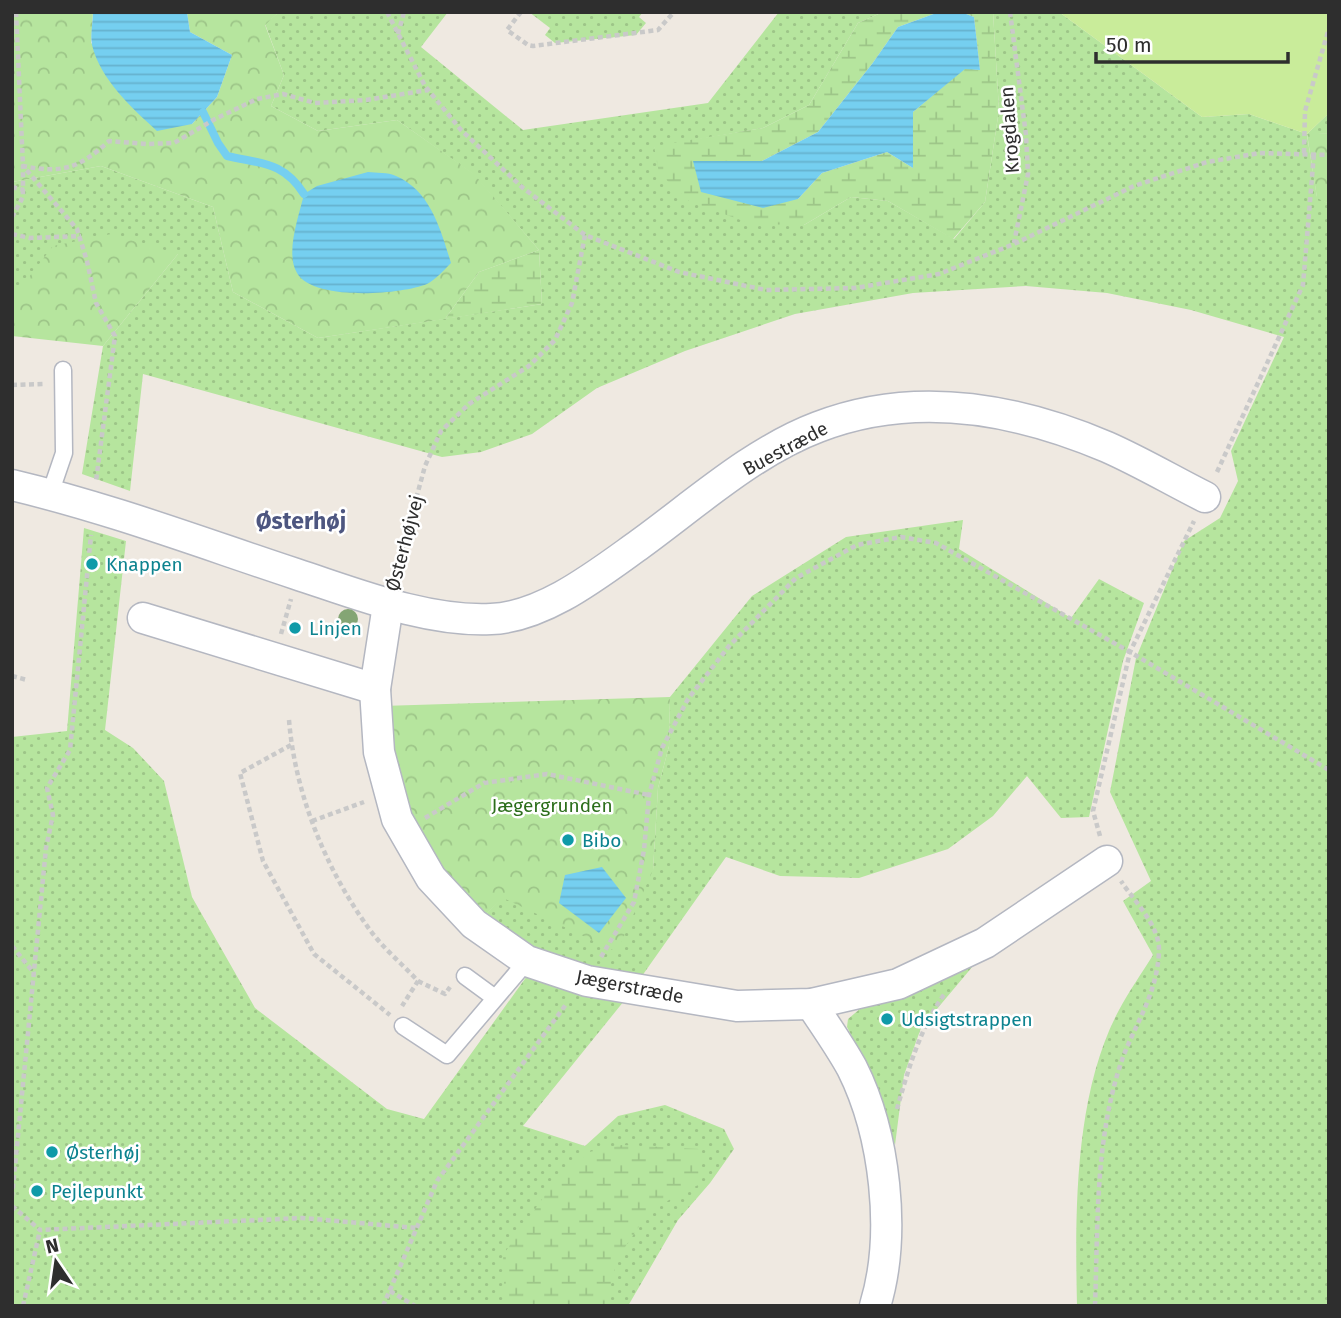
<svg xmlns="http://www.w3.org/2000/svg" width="1341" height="1318" font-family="'Fira Sans',sans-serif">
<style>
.green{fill:url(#green-dots)}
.forest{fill:url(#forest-crowns)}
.wetland{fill:url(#wetland-marsh)}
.pitch{fill:#c9ec9a}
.water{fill:url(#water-rules)}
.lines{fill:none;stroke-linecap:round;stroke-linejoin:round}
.stream{stroke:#75cff0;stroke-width:8}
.lane-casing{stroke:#b4b7c1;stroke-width:19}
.street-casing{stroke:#b4b7c1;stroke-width:33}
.path{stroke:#c9c9c9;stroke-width:4.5;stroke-dasharray:5 3.5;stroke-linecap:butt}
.lane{stroke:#fff;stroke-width:16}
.street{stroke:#fff;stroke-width:30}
.tree{fill:#84a574}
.culture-dot{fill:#0f9aa8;stroke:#fff;stroke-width:2.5}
.labels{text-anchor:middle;stroke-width:5;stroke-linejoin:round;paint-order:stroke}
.street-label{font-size:19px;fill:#2e2e2e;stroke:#fff}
.culture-label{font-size:19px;fill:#0d838f;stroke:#fff;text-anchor:start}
.park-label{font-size:19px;fill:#2c6e1b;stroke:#fff}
.quarter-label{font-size:23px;font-weight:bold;fill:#4d5680;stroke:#fff}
</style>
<defs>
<pattern id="green-dots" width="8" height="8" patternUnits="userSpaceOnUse" patternTransform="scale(1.75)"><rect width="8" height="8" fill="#b6e59e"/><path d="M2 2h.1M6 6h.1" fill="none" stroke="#9dc588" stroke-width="1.8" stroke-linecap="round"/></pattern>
<pattern id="forest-crowns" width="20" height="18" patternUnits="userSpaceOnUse" patternTransform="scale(1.75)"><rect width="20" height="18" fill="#b6e59e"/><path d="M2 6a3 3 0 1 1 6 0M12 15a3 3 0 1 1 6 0" fill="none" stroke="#9dc588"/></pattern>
<pattern id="wetland-marsh" width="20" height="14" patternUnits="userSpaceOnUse" patternTransform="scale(1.75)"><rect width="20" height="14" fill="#b6e59e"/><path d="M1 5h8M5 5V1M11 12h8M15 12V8" fill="none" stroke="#9dc588"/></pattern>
<pattern id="water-rules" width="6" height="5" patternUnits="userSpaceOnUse" patternTransform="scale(1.75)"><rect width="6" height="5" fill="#75cff0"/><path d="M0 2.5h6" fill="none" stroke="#66b2ce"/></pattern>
</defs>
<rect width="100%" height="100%" fill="#efe9e1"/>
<g class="green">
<path d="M279,12H448L421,47L523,130L708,103L779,12H883L858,23L809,105L763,128L654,147L804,225L851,197L888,201L954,239L985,202L999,110L993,12H1059L1202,117L1249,114L1307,134L1329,113V133L1307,135L1317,197L1329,204V1306H1077C1075,1213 1074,1094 1119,1010C1129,991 1142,973 1153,955L1123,901L1151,881L1110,792L1136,658L1184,541L1220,518L1238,481L1231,451L1284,337L1191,310L1107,293L1026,286L913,293L795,314L685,351L597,388L532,434L481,452L442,457L143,374L130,491L82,474L103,346L178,254L12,299V182L101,166L213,207L233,292L318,338L542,304L539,250L473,174L397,120L318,131L271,106L284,75L265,24Z"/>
<path d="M529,12H643L639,17L646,23L636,35L555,43L545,35L550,28Z"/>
<path d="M963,520L959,549L1071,618L1099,579L1144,603L1123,661L1089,817L1061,818L1027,776L993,816L948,849L859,878L780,876L726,857L637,983L557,963L483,917L502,898L653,870L658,788L669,746L670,697L752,596L846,537Z"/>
<path d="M84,528L126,541L105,730L133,748L164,781L192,897L255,1008L387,1109L424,1119L527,976L624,1001L523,1126L585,1146L618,1116L665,1105L724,1129L734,1149L710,1183L678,1220L628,1306H12V737L67,731Z"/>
<path d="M973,966L921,1028L904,1075L895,1145L868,1068L847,1027L848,1019L861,1008L912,994Z"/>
</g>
<g class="forest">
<path d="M12,12H93L91,43L192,124L217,97L232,55L190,32L187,12H279L265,25L284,75L271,106L318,131L397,120L474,174L539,250L479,272L445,319L318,338L233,292L213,207L101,166L12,182Z"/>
<path d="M1329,133V204L1317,198L1307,134Z"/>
<path d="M111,234L178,254L103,346L12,336V299L53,246Z"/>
<path d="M670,697L669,746L658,788L653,870L617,952L503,898L483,917L436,865L391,774L382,706Z"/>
</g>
<g class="wetland">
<path d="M883,12H939L898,27L872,64L818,132L762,161H693L798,199L822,173L887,152L913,168V112L965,68L980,70L974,17L961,12H993L999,110L985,202L953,239L888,201L851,197L804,225L752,224L690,202L659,173L654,146L763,128L809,105L858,23Z"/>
<path d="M539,250L542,304L445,319L479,272Z"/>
<path d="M622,1145L700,1149L698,1185L650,1210L617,1259L606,1306H505L503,1255L552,1185L589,1152Z"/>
</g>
<path class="pitch" d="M1059,12H1329V113L1307,134L1249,114L1202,117Z"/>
<g class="water">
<path d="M93,12H187L190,32L232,55L217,97L192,124L157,131C132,108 100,79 92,45C90,35 93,22 93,12Z"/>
<path d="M939,12H961L974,17L980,70L965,69L913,112V168L887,152L822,173L798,199L763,208L701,192L693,161H762L818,132L872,64L898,27Z"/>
<path d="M368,172C376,173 388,172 396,176C431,191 441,231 451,263C444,270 435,280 427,284C400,295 313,301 297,273C285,253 299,216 304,194L317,186Z"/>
<path d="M602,867L626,898L599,933L559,903L565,875Z"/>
</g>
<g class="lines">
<path class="stream" d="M203,112L218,143L227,156C261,164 283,161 304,194"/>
<g class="lane-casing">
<g id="lane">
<path d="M50,494L64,453L63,370"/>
<path d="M465,976L495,998"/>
<path d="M403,1026L447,1055L527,961"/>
</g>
</g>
<g class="street-casing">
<g id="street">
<path d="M12,485C109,508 202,543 296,574C357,594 427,622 491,619C544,617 598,574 640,544C695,504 754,451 818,427C914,390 1015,408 1107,447C1141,462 1173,481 1205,497"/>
<path d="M388,605L375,689L379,752L397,819L431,878L474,924L527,961L587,981L737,1006L811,1004L898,984L985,943L1107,861"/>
<path d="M143,618L375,689"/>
<path d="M811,1004C825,1025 840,1046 852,1068C885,1134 897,1234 875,1306"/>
</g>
</g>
<g class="path">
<path d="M16,12L23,166C63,174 79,168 109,141L147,144L174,143L215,119L257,99L283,94L315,103L366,100L428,90"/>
<path d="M387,12L425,86L461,130L523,188L585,235L679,272L766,290L855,288L939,274L1014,244L1134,186L1207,162L1260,153L1329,155"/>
<path d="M521,12L507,30L528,45L533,46L658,30L674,12"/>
<path d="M1010,12L1026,135L1028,174L1014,243"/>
<path d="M398,34L404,12"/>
<path d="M1304,153L1305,111L1329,28"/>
<path d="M12,187L24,190"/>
<path d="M12,217L23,197V166L77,229L87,261L96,303L115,336L96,481"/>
<path d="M12,234L30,238L81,236"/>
<path d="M12,385L43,384"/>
<path d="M1217,472L1303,285L1314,153"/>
<path d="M394,580L425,466L441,431L469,404L529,366L555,340L572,303L585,235"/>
<path d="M281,634L291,599"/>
<path d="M12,676L27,680"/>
<path d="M289,720C295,794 326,870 370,930C383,948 402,964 418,981L402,1006"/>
<path d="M291,745L240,773L263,861L314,954L390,1015"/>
<path d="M425,818L484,783L547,774L649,795"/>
<path d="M312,821L364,802"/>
<path d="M1100,836L1093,811L1130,652L1194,521"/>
<path d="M12,946L34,973"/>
<path d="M601,957L634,902L644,850L649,795L662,748L688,699L729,646L796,578L857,545L901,537L936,543L1130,652L1329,770"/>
<path d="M418,981L445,994L450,987"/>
<path d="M897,1109C908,1070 921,1025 946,992"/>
<path d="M12,1197L46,848L53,815L47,788L70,750L91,535"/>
<path d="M12,1206L40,1230L302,1218L417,1228"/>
<path d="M390,1291L415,1306"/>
<path d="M23,1306L40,1230"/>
<path d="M383,1306L437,1181L567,1003"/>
<path d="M1095,1306C1098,1226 1095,1149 1118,1072C1131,1028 1157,999 1159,951C1160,926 1134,901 1121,881"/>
</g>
<use href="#lane" class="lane"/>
<use href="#street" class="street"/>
</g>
<circle class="tree" cx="348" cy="619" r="10"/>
<g class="culture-dot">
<circle cx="92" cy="564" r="7"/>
<circle cx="295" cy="628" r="7"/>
<circle cx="568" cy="840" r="7"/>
<circle cx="887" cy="1019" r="7"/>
<circle cx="52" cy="1152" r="7"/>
<circle cx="37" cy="1191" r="7"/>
</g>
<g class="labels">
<g class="street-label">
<text transform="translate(1009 130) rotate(-94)" y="7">Krogdalen</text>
<text transform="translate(785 448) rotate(-28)" y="7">Buestræde</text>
<text transform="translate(404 543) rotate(-75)" y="7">Østerhøjvej</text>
<text transform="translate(630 986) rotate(11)" y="7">Jægerstræde</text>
</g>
<g class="culture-label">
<text x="106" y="571">Knappen</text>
<text x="309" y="635">Linjen</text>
<text x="582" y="847">Bibo</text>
<text x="901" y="1026">Udsigtstrappen</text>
<text x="66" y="1159">Østerhøj</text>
<text x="51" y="1198">Pejlepunkt</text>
</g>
<g class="park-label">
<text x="552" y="812">Jægergrunden</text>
</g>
<g class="quarter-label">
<text x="301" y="529">Østerhøj</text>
</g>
</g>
<rect width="1341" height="1318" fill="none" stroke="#2e2e2e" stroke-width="28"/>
<g transform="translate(56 1262) rotate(347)" stroke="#ffffff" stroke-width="5" paint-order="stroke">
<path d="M0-5L12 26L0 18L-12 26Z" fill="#2e2e2e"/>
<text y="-10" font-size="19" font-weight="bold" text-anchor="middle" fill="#2e2e2e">N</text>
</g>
<path d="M1096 52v10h192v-10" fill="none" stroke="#2e2e2e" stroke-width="3.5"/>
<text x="1106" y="52" font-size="21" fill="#2e2e2e" stroke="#ffffff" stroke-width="5" paint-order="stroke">50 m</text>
</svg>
